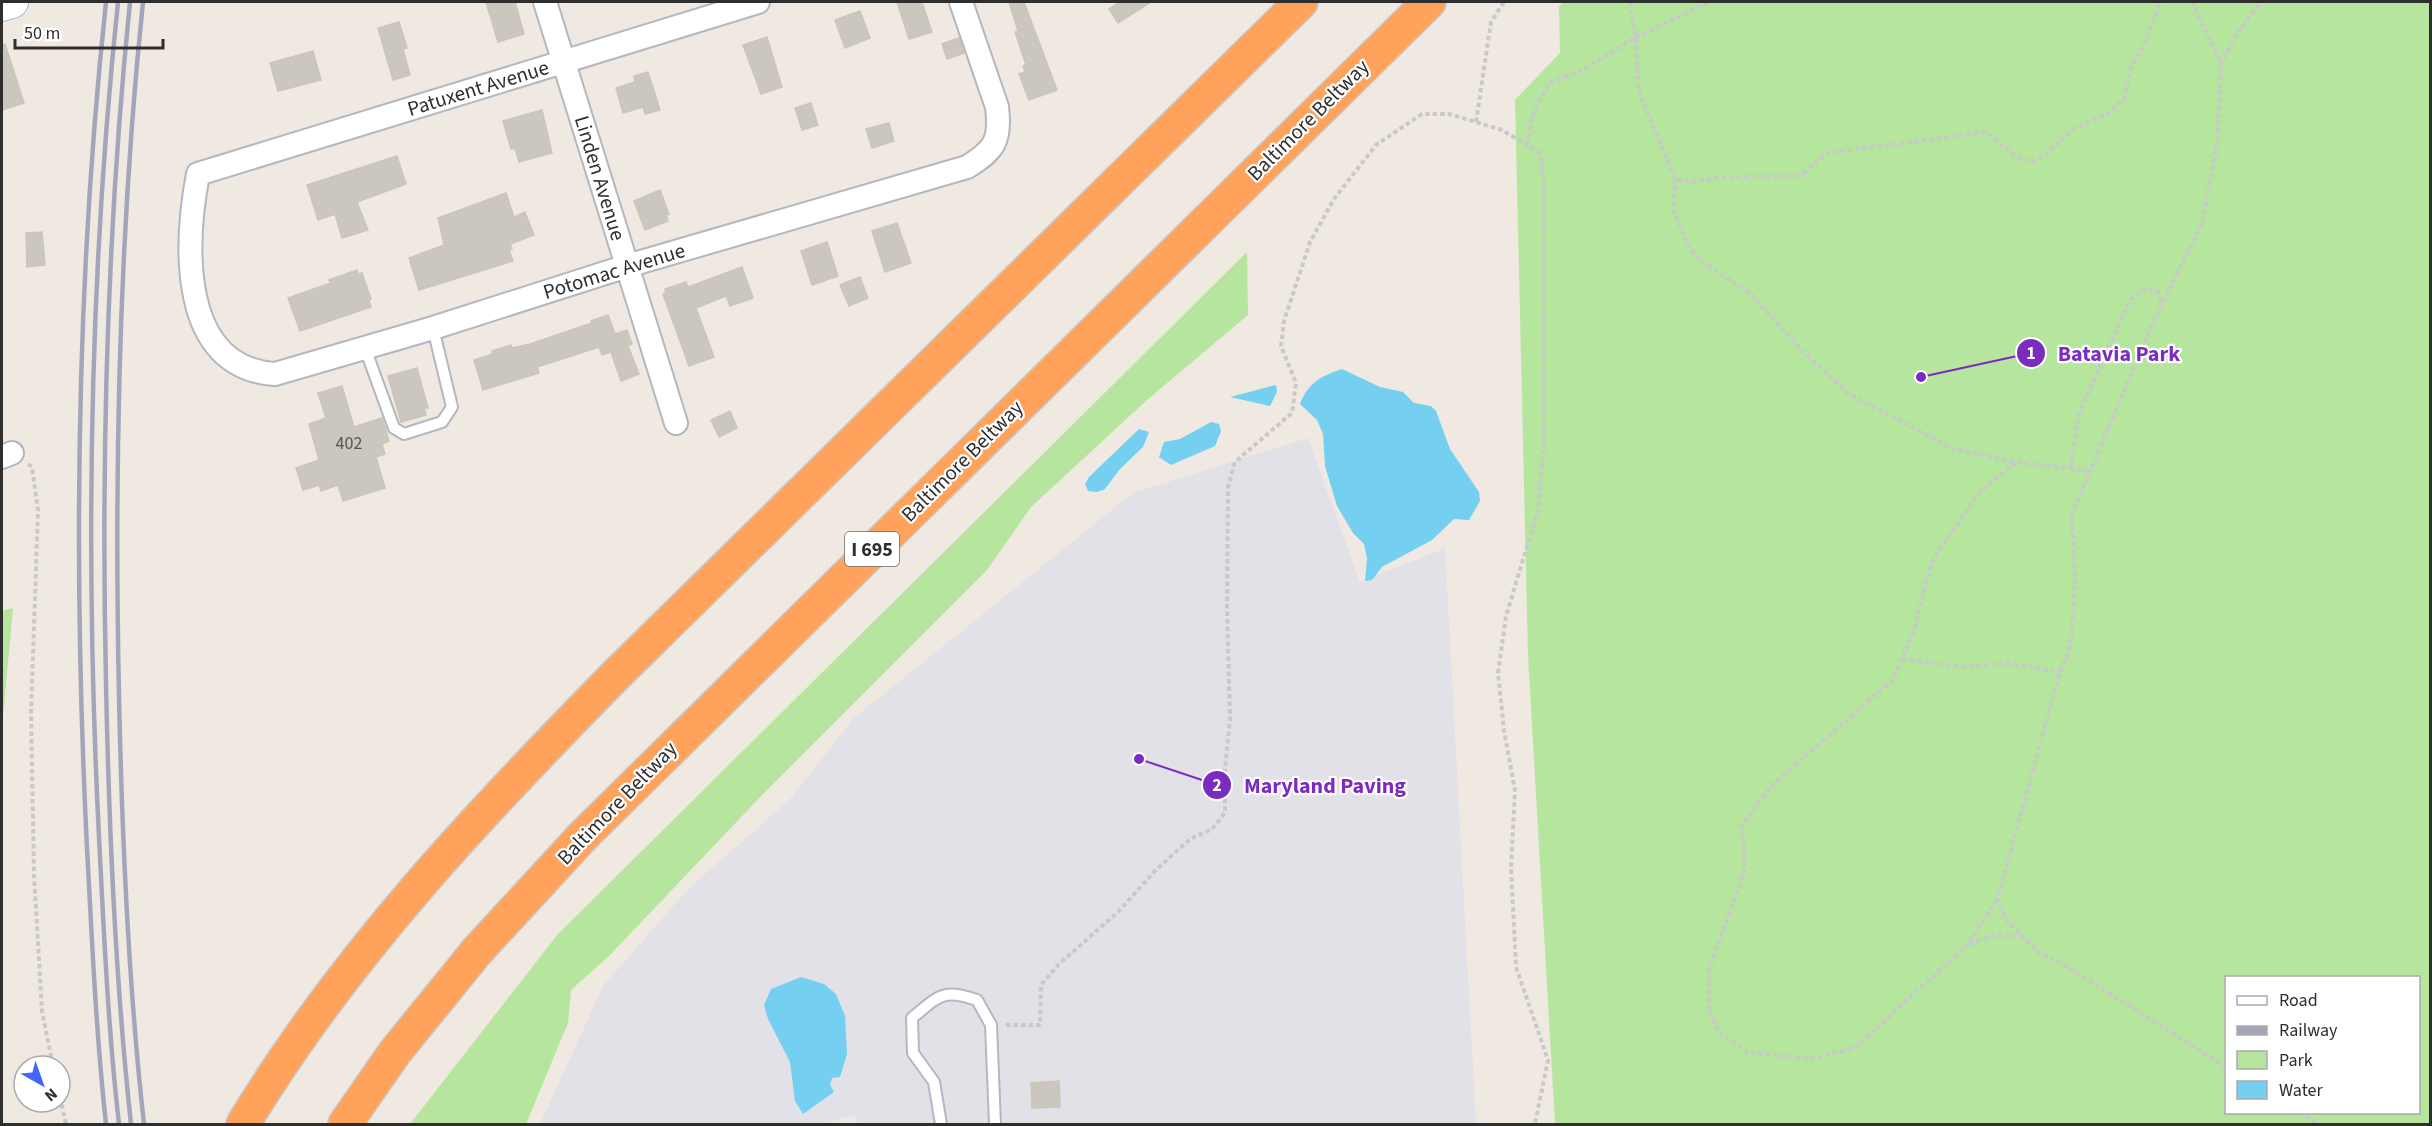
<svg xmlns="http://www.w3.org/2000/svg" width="2432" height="1126" font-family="'Source Sans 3',sans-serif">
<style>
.industrial{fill:#e3e1e8}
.green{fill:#b6e59e;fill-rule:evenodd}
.water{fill:#75cff0}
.building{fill:#cbc7bf;stroke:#cbc5ba;stroke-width:1.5}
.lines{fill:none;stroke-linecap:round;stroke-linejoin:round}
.lane-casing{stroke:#b4b7c1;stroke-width:14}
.street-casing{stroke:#b4b7c1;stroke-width:26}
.secondary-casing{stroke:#b4b7c1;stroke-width:34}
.highway-casing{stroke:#c9c9c9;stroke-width:36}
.path{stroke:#c9c9c9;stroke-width:4;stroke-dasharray:4.5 3;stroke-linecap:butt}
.lane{stroke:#fff;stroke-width:10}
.street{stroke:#fff;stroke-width:22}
.secondary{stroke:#fff;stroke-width:32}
.highway{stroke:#ffa35c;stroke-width:33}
.rail{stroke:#a3a6b8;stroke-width:4.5}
.labels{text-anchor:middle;stroke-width:4.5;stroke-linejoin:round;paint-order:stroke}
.number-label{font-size:18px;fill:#555452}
.shield{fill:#fff;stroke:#6d6d6d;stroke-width:1.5}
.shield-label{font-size:20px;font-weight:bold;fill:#2e2e2e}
.street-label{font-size:21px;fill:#2e2e2e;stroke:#fff}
.leader{fill:none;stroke:#7b2cbf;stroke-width:2}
.callout-dot{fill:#7b2cbf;stroke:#fff;stroke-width:2}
.mark-label{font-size:18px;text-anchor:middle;font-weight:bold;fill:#fff}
.callout-label{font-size:22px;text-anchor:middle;font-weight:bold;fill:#7b2cbf;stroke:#fff;stroke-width:4.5;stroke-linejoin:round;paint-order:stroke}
</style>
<rect width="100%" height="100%" fill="#efe9e1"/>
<path class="industrial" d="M1308,438L1360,582L1445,548L1476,1124H857L855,1115L822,1124H540L603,986L689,888L790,799L854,718L1133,493Z"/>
<g class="green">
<path d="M1563,2H2430V1124H1555L1528,655L1515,100L1560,53L1559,7ZM2226,978H2418V1112H2226Z"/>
<path d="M1247,252L1248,315L1147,400L1031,507L987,570L765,792L609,956L571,990L568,1023L526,1124H410L558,934Z"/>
<path d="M13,608L2,727V611Z"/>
</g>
<g class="water">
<path d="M1342,369L1380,387L1403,392L1414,403L1431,406L1436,411L1450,449L1479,492L1480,501L1469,520L1454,519L1432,540L1382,567L1372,580L1365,581L1367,558L1364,544L1353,533L1337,506L1325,466L1323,434L1317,420L1300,404C1308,383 1321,376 1342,369Z"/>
<path d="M1276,385L1277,392L1270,406L1230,397Z"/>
<path d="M1211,422L1219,424L1221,431L1215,446L1171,465L1159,457L1164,442L1180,439Z"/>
<path d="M1139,429L1149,432L1143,447L1120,469L1105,489L1097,492L1088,491L1085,484L1089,477Z"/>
<path d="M801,977L824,984L836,994L845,1016L847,1054L840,1077L832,1078L830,1085L834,1092L803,1114L795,1101L790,1062L768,1019L764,1005L771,989Z"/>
</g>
<g class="building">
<path d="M486,2H515L524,34L498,42Z"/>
<path d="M897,2H922L932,32L909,39Z"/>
<path d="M1009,2H1024L1057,90L1029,100L1019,74L1025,72L1023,66L1026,65L1015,32L1018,31Z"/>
<path d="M1120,2H1151L1118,23L1109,9Z"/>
<path d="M860,11L870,38L845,48L835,20Z"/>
<path d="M399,22L407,48L403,49L410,75L393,80L378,28Z"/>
<path d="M767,37L782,87L761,94L743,45Z"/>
<path d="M959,38L964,53L947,59L942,44Z"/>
<path d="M5,44L24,103L2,110V45Z"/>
<path d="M313,51L321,80L278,91L270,63Z"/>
<path d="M648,72L660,110L645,114L643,107L623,113L616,88L635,82L634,76Z"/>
<path d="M811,103L818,125L802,130L795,108Z"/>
<path d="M542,110L552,153L519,162L515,148L511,149L503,121Z"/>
<path d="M889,123L894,141L872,148L866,129Z"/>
<path d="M397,156L406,184L357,202L368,230L342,238L335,214L318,220L307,185Z"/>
<path d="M660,190L669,214L666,215L668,221L645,230L634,201Z"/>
<path d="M506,193L514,217L525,212L534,235L510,244L512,249L509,250L513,261L419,290L409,258L444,245L438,218Z"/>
<path d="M897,223L911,263L885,272L872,231Z"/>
<path d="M42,232L45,265L27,267L26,233Z"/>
<path d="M827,242L838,276L812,285L801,251Z"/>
<path d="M742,267L753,298L730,306L726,296L696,308L714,357L689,366L663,294L666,293L665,289L686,282L688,287Z"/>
<path d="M357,270L358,274L362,273L371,299L369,300L371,307L300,331L288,298L331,283L329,280Z"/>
<path d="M860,277L868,298L849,306L840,285Z"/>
<path d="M608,315L615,334L627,330L632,344L628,346L639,374L621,381L611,352L602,355L599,347L537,367L539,373L483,390L474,360L493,354L492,351L511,345L512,348L530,344L592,323L591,321Z"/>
<path d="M417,368L428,408H424L426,415L401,422L388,376Z"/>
<path d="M342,386L354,427L382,418L389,441L382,444L385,454L376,457L385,488L343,501L338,485L321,491L319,485L303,490L296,468L319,460L309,424L326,418L318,393Z"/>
<path d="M730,411L737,428L719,437L711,420Z"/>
<path d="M1059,1081L1060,1107L1032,1108L1031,1083Z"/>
</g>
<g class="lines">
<g class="lane-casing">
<g id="lane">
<path d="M365,348L394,428L404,434L442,422L452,407L433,328"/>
<path d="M941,1124L934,1082L913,1053L912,1018C939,996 942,988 977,1000L991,1025L995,1124"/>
</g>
</g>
<g class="street-casing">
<g id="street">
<path d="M545,2L676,423"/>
<path d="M758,2L198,174C185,243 178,368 275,374L433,328L627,266L967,167C995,150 1001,140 997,107L961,2"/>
<path d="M2,457L12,453"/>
</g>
</g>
<g class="secondary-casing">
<path id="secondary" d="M2,5L12,2"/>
</g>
<g class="highway-casing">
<g id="highway">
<path d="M243,1124C344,957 479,814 616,675L1301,2"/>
<path d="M345,1124L395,1052L477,951L583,836L1429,2"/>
</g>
</g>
<g class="path">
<path d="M1632,2L1630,7L1636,37L1638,89L1675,179L1692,182L1721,177L1801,176L1827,153L1986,132L2018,158L2032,162L2048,153L2073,129L2108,113L2124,99L2131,67L2145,43L2160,2"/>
<path d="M2192,2L2221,63"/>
<path d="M1476,122L1491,22L1504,2"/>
<path d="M1527,145L1531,121L1537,103L1551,82L1581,71L1636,37L1710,2"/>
<path d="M1675,179L1674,211L1688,246L1705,264L1751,294L1803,352L1849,394L1954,449L2016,462L2091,471"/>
<path d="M28,464L32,467L38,510L31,713L34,874L42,1011L53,1066"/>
<path d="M2070,468L2079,413L2130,300L2146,288L2158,292L2162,304"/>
<path d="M1902,659L1962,667L2008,663L2060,672"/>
<path d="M1997,900L1968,944L1855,1048L1811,1059L1747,1052L1720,1033L1709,1012V969L1745,870L1742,825L1772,785L1893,680L1913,634L1932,561L1979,493L2016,462"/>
<path d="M1969,944L1995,935L2023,937"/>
<path d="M1006,1025H1040L1041,985L1059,964L1118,912L1156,870L1190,839L1212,829L1225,813V769L1230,719L1227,607L1228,487L1235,462L1292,413L1296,383L1281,346L1284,321L1310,242L1334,199L1376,145L1422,114H1449L1502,130L1540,153L1544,184V445L1538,510L1506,616L1498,673L1504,730L1515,791L1511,867L1516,967L1548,1060L1535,1124"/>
<path d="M2226,1067L2066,966L2039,953L2009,923L1997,900L2060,672L2068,654L2072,633L2075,582L2072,514L2152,325L2202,223L2217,146L2221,63L2237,33L2262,2"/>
<path d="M60,1097L66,1124"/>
<path d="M2299,1112L2319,1124"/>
</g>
<use href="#lane" class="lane"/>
<use href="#street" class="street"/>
<use href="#secondary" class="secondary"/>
<use href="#highway" class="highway"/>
<g class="rail">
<path d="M106,2C76,282 73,567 87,848C92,940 96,1033 106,1124"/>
<path d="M118,2C89,278 85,559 99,837C104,933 108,1029 119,1124"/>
<path d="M130,2C107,228 101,457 106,684C109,831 115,979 131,1124"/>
<path d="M143,2C119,232 114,464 119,696C122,839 128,982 144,1124"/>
</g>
</g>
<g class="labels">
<g class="number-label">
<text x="349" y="449">402</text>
</g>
<rect class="shield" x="845" y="532" width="54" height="34" rx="4.5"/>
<g class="shield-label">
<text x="872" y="556">I 695</text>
</g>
<g class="street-label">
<text transform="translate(478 88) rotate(-17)" y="7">Patuxent Avenue</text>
<text transform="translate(1308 120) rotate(-45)" y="7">Baltimore Beltway</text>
<text transform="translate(600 178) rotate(73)" y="7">Linden Avenue</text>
<text transform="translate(614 271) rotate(-17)" y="7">Potomac Avenue</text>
<text transform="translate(962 461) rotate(-45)" y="7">Baltimore Beltway</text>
<text transform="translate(617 803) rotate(-46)" y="7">Baltimore Beltway</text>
</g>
</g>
<path class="leader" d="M1921 377L2031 353M1139 759L1217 785"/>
<g class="callout-dot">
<circle cx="1921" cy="377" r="6"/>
<circle cx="1139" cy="759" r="6"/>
<circle cx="2031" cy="353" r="15"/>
<circle cx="1217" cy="785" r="15"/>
</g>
<g class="mark-label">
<text x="2031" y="359">1</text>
<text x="1217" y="791">2</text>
</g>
<g class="callout-label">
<text x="2119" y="361">Batavia Park</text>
<text x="1325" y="793">Maryland Paving</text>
</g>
<rect width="2432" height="1126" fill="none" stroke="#2e2e2e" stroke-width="6"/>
<rect x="2225" y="976" width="195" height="138" fill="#ffffff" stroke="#ababab" stroke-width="1.5"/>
<rect x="2237" y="996" width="30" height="9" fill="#ffffff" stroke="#ababab" stroke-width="1.5"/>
<text x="2279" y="1006" font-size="18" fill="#2e2e2e">Road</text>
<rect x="2237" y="1026" width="30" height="9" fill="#a3a6b8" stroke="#ababab" stroke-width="1.5"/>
<text x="2279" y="1036" font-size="18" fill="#2e2e2e">Railway</text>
<rect x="2237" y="1051" width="30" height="18" fill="#b6e59e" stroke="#ababab" stroke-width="1.5"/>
<text x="2279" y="1066" font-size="18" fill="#2e2e2e">Park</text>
<rect x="2237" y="1081" width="30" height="18" fill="#75cff0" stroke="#ababab" stroke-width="1.5"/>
<text x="2279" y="1096" font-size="18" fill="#2e2e2e">Water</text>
<g transform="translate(42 1084) rotate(140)"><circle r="28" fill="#ffffff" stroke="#ababab" stroke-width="1.5"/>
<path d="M0-4.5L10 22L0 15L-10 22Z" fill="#4264fb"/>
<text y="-9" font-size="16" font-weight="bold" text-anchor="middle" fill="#2e2e2e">N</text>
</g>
<path d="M15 39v9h148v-9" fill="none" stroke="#2e2e2e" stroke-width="3"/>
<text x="24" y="39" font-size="18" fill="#2e2e2e" stroke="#ffffff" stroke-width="4.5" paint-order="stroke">50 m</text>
</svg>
